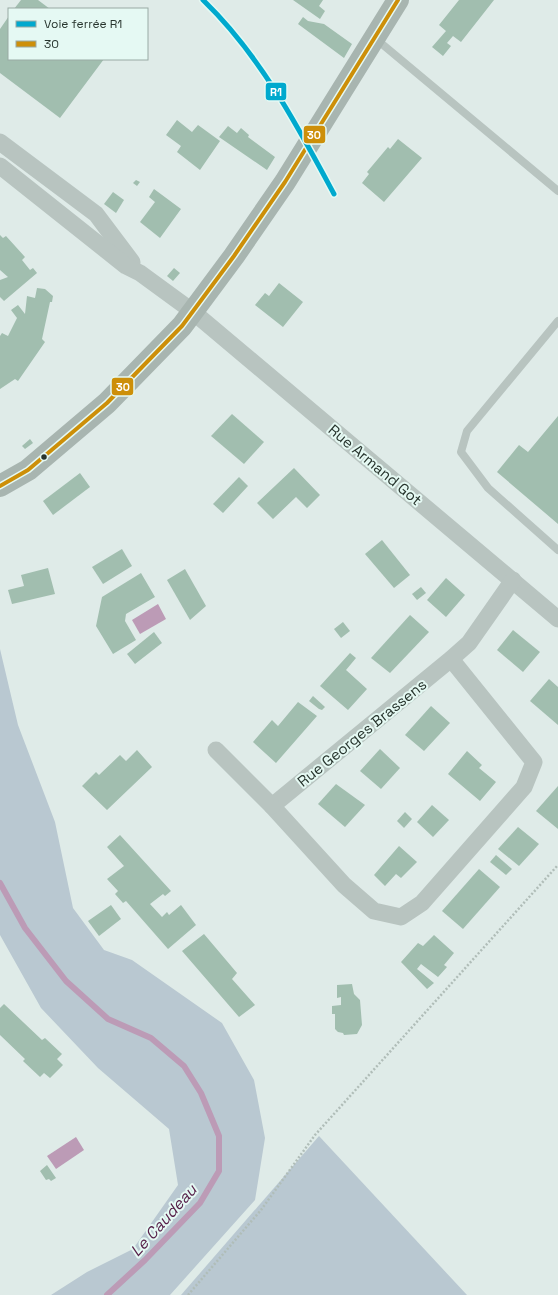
<svg xmlns="http://www.w3.org/2000/svg" width="558" height="1295" font-family="'Space Grotesk',sans-serif">
<style>
.green{fill:#b9c8d1}
.water{fill:#bc9bb6}
.lines{fill:none;stroke-linecap:round;stroke-linejoin:round}
.stream{stroke:#bc9bb6;stroke-width:6}
.building{fill:#a1beaf}
.path{stroke:#b0bdb8;stroke-width:2.5;stroke-dasharray:2 2;stroke-linecap:butt}
.service{stroke:#b8c4c0;stroke-width:8}
.minor{stroke:#b8c4c0;stroke-width:17}
.secondary{stroke:#a8b5b0;stroke-width:22}
.bus-1-casing{stroke:#e5f9f3;stroke-width:7}
.bus-1{stroke:#cd8f09;stroke-width:4}
.rail-1-casing{stroke:#e5f9f3;stroke-width:8}
.rail-1{stroke:#00a9ce;stroke-width:5}
.bus-dot{fill:#27342d;stroke:#e5f9f3;stroke-width:1.5}
.labels{text-anchor:middle;stroke-width:4;stroke-linejoin:round;paint-order:stroke}
.street-label{font-size:15px;fill:#27342d;stroke:#e5f9f3}
.water-label{font-size:16px;font-style:italic;fill:#551d47;stroke:#e5f9f3}
.line-badge{stroke:#e5f9f3;stroke-width:1.5}
.badge-label{font-size:11px;text-anchor:middle;font-weight:bold;fill:#fff}
</style>
<rect width="100%" height="100%" fill="#dfebe8"/>
<g class="green">
<path d="M0,649L18,725L55,822L73,908L104,950L132,960L222,1023L254,1080L265,1138L255,1200L170,1295H51L87,1272L133,1249L178,1185L169,1129L98,1068L41,1008L0,935Z"/>
<path d="M319,1136L467,1295H181Z"/>
</g>
<g class="water">
<path d="M158,604L166,619L140,634L132,620Z"/>
<path d="M76,1137L84,1150L56,1169L47,1156Z"/>
</g>
<g class="lines">
<path class="stream" d="M0,883L25,928L66,981L108,1019L151,1038L184,1066L201,1093L219,1136V1171L200,1203L145,1260L107,1295"/>
</g>
<g class="building">
<path d="M21,0H38L50,9H14Z"/>
<path d="M293,0H323L319,6L325,11L320,19Z"/>
<path d="M459,0H494L461,42L453,36L447,43L451,46L443,56L432,47L446,31L439,25Z"/>
<path d="M9,16V59H104L60,118L0,73V29Z"/>
<path d="M303,17L308,21L324,24L352,44L344,58L298,24Z"/>
<path d="M177,120L192,132L198,125L220,141L200,170L177,152L181,146L166,135Z"/>
<path d="M228,126L237,133L241,128L249,135L248,137L275,157L267,170L219,137Z"/>
<path d="M398,139L422,158L384,202L362,183L369,174L367,172L388,147L390,149Z"/>
<path d="M136,180L140,182L137,186L133,183Z"/>
<path d="M154,189L181,209L160,238L140,222L155,202L149,197Z"/>
<path d="M113,192L124,200L116,213L104,204Z"/>
<path d="M0,235L3,238L6,236L25,257L22,260L30,270L33,268L37,273L4,301L0,297V280L8,277L0,270Z"/>
<path d="M174,268L180,273L173,281L167,276Z"/>
<path d="M279,283L303,302L283,327L255,305L265,293L269,296Z"/>
<path d="M37,288L45,289L53,296L52,302H50L42,339L45,342L18,381L15,379L0,389V336L2,333L8,336L17,318L11,310L18,305L25,314L27,296L35,298Z"/>
<path d="M232,414L264,442L244,464L211,436Z"/>
<path d="M558,416V524L497,472L519,445L528,452Z"/>
<path d="M30,439L33,443L25,449L22,446Z"/>
<path d="M294,468L320,495L307,508L296,497L273,519L257,503Z"/>
<path d="M80,473L90,487L53,515L43,501Z"/>
<path d="M239,477L248,486L223,513L213,504Z"/>
<path d="M382,540L410,575L394,588L365,554Z"/>
<path d="M122,549L132,566L103,584L92,567Z"/>
<path d="M48,568L55,594L12,604L8,590L24,586L21,575Z"/>
<path d="M185,569L206,606L190,620L167,580Z"/>
<path d="M141,573L155,597L126,614L125,621L136,640L113,654L96,626L102,597Z"/>
<path d="M446,578L465,595L446,617L427,600Z"/>
<path d="M421,587L426,593L417,600L412,594Z"/>
<path d="M410,615L429,632L390,673L371,658Z"/>
<path d="M343,622L350,631L341,638L334,629Z"/>
<path d="M513,630L540,652L523,672L497,650Z"/>
<path d="M154,632L162,643L135,664L127,654Z"/>
<path d="M350,653L356,658L346,670L367,689L348,710L320,686Z"/>
<path d="M549,679L558,687V725L530,701Z"/>
<path d="M313,696L325,707L322,710L319,709L309,701Z"/>
<path d="M298,702L317,716L276,763L253,742L272,720L278,726Z"/>
<path d="M431,706L450,723L424,751L405,735Z"/>
<path d="M380,749L400,768L381,789L360,771Z"/>
<path d="M137,750L152,767L107,810L82,786L96,772L99,775L120,755L126,761Z"/>
<path d="M467,751L482,765L479,768L496,782L480,801L448,774Z"/>
<path d="M336,784L365,805L345,827L318,804Z"/>
<path d="M558,786V829L536,811Z"/>
<path d="M432,805L449,820L433,837L417,822Z"/>
<path d="M405,812L412,819L404,828L397,821Z"/>
<path d="M518,827L539,844L519,866L498,849Z"/>
<path d="M120,835L171,891L165,896L163,894L150,904L162,917L167,912L169,915L181,905L196,925L168,949L126,901L123,903L115,894L118,891L107,879L124,866L107,847Z"/>
<path d="M399,846L417,862L401,878L396,874L385,886L374,875Z"/>
<path d="M496,855L512,869L506,875L490,862Z"/>
<path d="M479,869L500,887L463,929L442,911Z"/>
<path d="M111,905L121,919L99,936L88,921Z"/>
<path d="M204,934L237,973L232,979L255,1005L239,1017L182,951Z"/>
<path d="M434,935L454,953L444,965L447,967L438,977L421,964L417,969L434,983L427,989L401,962L418,943L423,946Z"/>
<path d="M352,984L354,994L360,1000L362,1025L357,1034L344,1035L343,1033L338,1032L335,1029V1014H332V1006L341,1005V997L337,998V985Z"/>
<path d="M4,1004L42,1040L45,1038L62,1054L57,1059L63,1065L50,1078L44,1073L40,1077L23,1061L25,1059L0,1035V1008Z"/>
<path d="M47,1165L56,1178L51,1181L49,1179L46,1180L40,1171Z"/>
</g>
<g class="lines">
<path class="path" d="M188,1295L261,1210L315,1135L558,865"/>
<g class="service">
<path d="M376,39L558,191"/>
<path d="M558,321L467,431L461,452L488,488L558,550"/>
</g>
<g class="minor">
<path d="M0,142L96,214L132,262"/>
<path d="M0,166L126,266L140,273L192,311L558,619"/>
<path d="M451,659L534,762L524,787L422,903L401,917L374,911L344,885L272,806L451,659L469,643L513,580"/>
<path d="M216,750L272,806"/>
</g>
<path class="secondary" d="M0,486L28,470L107,403L182,326L234,256L285,182L398,0"/>
<g class="bus-1-casing">
<path id="bus-1" d="M0,486L28,470L107,403L182,326L234,256L285,182L398,0"/>
</g>
<use href="#bus-1" class="bus-1"/>
<g class="rail-1-casing">
<path id="rail-1" d="M203,0C260,55 297,125 334,194"/>
</g>
<use href="#rail-1" class="rail-1"/>
</g>
<circle class="bus-dot" cx="44" cy="457" r="3.5"/>
<g class="labels">
<g class="street-label">
<text transform="translate(375 465) rotate(40)" y="5">Rue Armand Got</text>
<text transform="translate(362 733) rotate(-39)" y="5">Rue Georges Brassens</text>
</g>
<g class="water-label">
<text transform="translate(163 1220) rotate(-48)" y="6">Le Caudeau</text>
</g>
</g>
<g class="line-badge">
<rect x="265" y="82" width="22" height="19" rx="4" fill="#00a9ce"/>
<rect x="303" y="125" width="23" height="19" rx="4" fill="#cd8f09"/>
<rect x="111" y="377" width="23" height="19" rx="4" fill="#cd8f09"/>
</g>
<g class="badge-label">
<text x="276" y="96">R1</text>
<text x="314" y="139">30</text>
<text x="123" y="391">30</text>
</g>
<rect x="8" y="8" width="140" height="52" fill="#e5f9f3" stroke="#99aaa4"/>
<rect x="16" y="21" width="20" height="6" fill="#00a9ce" stroke="#99aaa4"/>
<text x="44" y="28" font-size="12" fill="#27342d">Voie ferrée R1</text>
<rect x="16" y="41" width="20" height="6" fill="#cd8f09" stroke="#99aaa4"/>
<text x="44" y="48" font-size="12" fill="#27342d">30</text>
</svg>
